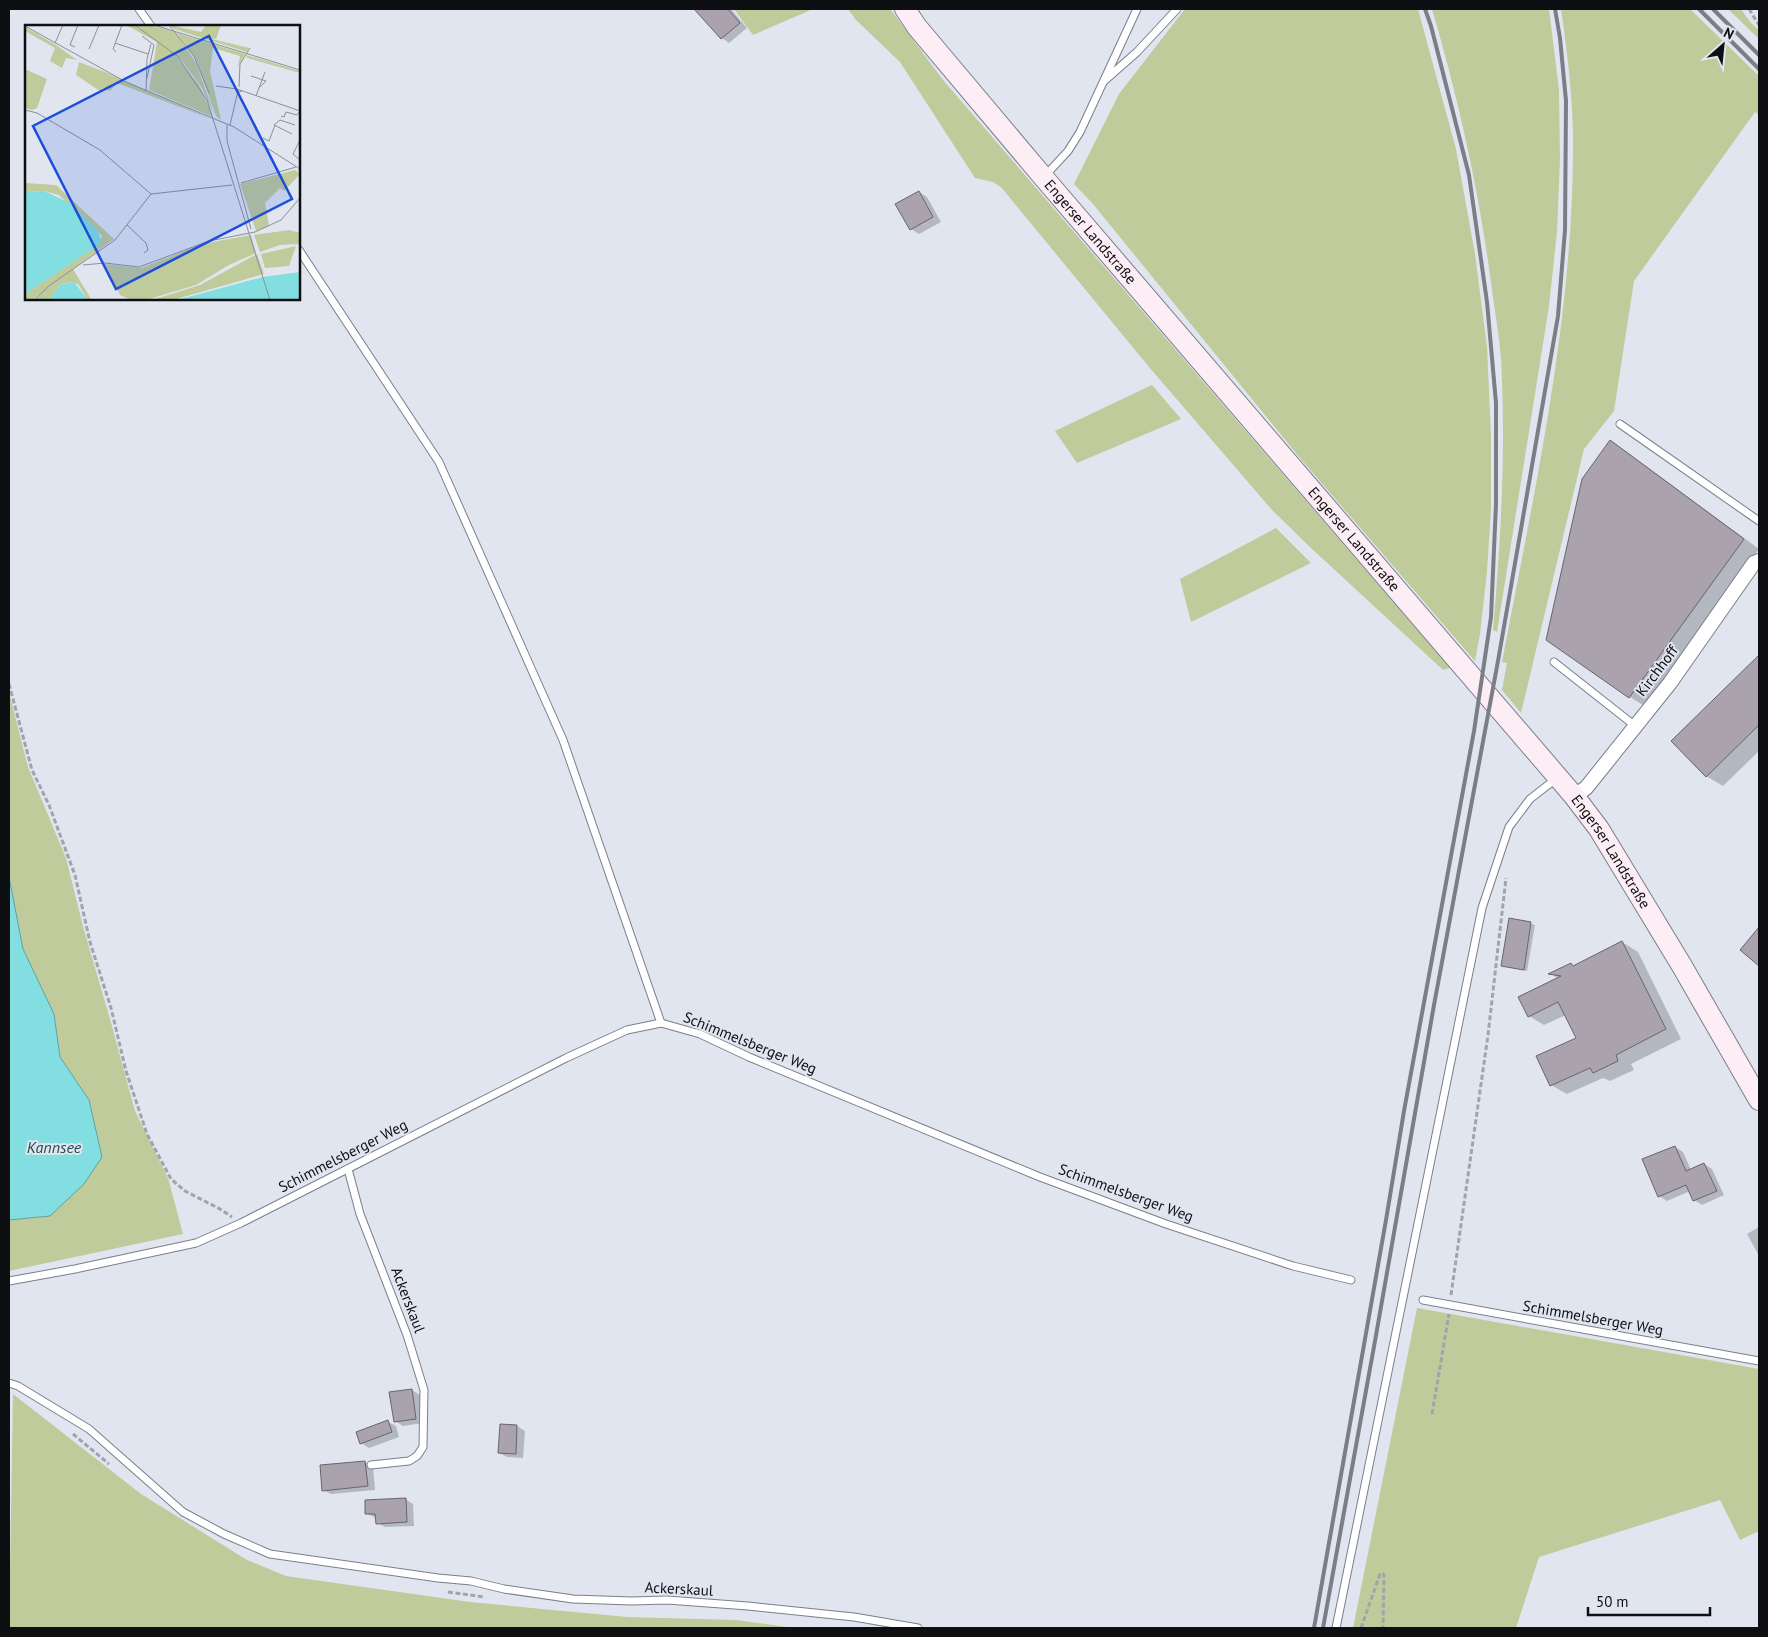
<svg xmlns="http://www.w3.org/2000/svg" width="1768" height="1637" font-family="'PT Sans',sans-serif">
<style>
.green{fill:#bfcb9b}
.water{fill:#82dee1;stroke:#5fa0a3}
.shadow{fill:#0003}
.building{fill:#aaa3ad;stroke:#69636c}
.lines{fill:none;stroke-linecap:round;stroke-linejoin:round}
.lane-casing{stroke:#7a7f89;stroke-width:9}
.street-casing{stroke:#7a7f89;stroke-width:16}
.secondary-casing{stroke:#7a7f89;stroke-width:22}
.path{stroke:#a0a4ad;stroke-width:3;stroke-dasharray:5 2.5;stroke-linecap:butt}
.lane{stroke:#fff;stroke-width:7}
.street{stroke:#fff;stroke-width:14}
.secondary{stroke:#fdedf4;stroke-width:20}
.rail{stroke:#7b7e86;stroke-width:4}
.labels{text-anchor:middle;stroke-width:4;stroke-linejoin:round;paint-order:stroke}
.street-label{font-size:15px;fill:#0e0f13;stroke:#e0e5f0}
.water-label{font-size:16px;font-style:italic;fill:#224c4d;stroke:#e0e5f0}
.inset-road{fill:none;stroke:#8c8f98;stroke-width:1}
.view{fill:#1d4ed8;fill-opacity:0.15;stroke:#1d4ed8;stroke-width:2.5}
.inset-edge{fill:none;stroke:#0e0f13;stroke-width:2.5}
</style>
<rect width="100%" height="100%" fill="#e0e5f0"/>
<g class="green">
<path d="M734,9H813L753,35Z"/>
<path d="M848,9H890L943,80L1450,668L1443,670L1311,548L1272,510L1149,367L1001,187L993,182L975,178L900,62L856,20Z"/>
<path d="M1185,9H1418L1456,149L1475,254L1487,347L1491,436V508L1487,572L1480,634L1475,661L1300,458L1093,204L1074,184L1119,94Z"/>
<path d="M1432,9H1549L1559,90L1560,160L1557,232L1549,306L1497,632L1493,630C1501,540 1506,449 1501,358C1499,335 1495,313 1492,290C1480,195 1459,101 1432,9Z"/>
<path d="M1561,9H1690L1759,76V115L1755,112L1634,281L1614,411L1584,449L1521,713L1502,690L1507,663L1502,662C1535,488 1575,311 1573,133C1572,92 1567,50 1561,9Z"/>
<path d="M1728,9H1741L1750,22L1759,30V39Z"/>
<path d="M1152,385L1181,419L1077,463L1055,431Z"/>
<path d="M1276,528L1311,563L1191,622L1180,579Z"/>
<path d="M9,692L28,767L66,858L84,930L110,1019L135,1111L168,1178L183,1234L9,1271V1220L50,1216L89,1100L60,1057L54,1014L23,949L9,877Z"/>
<path d="M1417,1308L1759,1369V1531L1740,1540L1720,1500L1539,1557L1516,1628H1353Z"/>
<path d="M13,1394L141,1494L247,1560L286,1576L470,1602L627,1617L736,1620L795,1628H9Z"/>
</g>
<path class="water" d="M9,877L23,949L54,1014L60,1057L89,1100L102,1157L84,1184L50,1216L9,1220Z"/>
<g class="shadow">
<path d="M703,9H731L747,28L729,43L722,38L699,12Z"/>
<path d="M919,192L927,197L941,222L919,234L911,229Z"/>
<path d="M1611,442L1627,452L1759,549L1646,707L1630,697L1547,639Z"/>
<path d="M1759,657V751L1723,786L1706,776L1672,741Z"/>
<path d="M1510,919L1535,925L1527,971L1502,966Z"/>
<path d="M1622,942L1638,952L1681,1039L1631,1064L1634,1070L1610,1081L1603,1078L1567,1094L1551,1085L1577,1038L1566,1015L1544,1025L1529,1016L1559,979L1551,974L1571,965L1574,966Z"/>
<path d="M1675,1147L1683,1152L1691,1170L1704,1164L1712,1169L1724,1195L1702,1205L1694,1200L1690,1191L1667,1201L1659,1196Z"/>
<path d="M1759,1227V1256L1747,1234Z"/>
<path d="M412,1390L420,1395L424,1423L403,1426L395,1421Z"/>
<path d="M388,1422L396,1426L399,1437L369,1448L361,1443Z"/>
<path d="M517,1426L525,1431L523,1458L507,1457L499,1453Z"/>
<path d="M365,1462L373,1467L375,1490L331,1494L323,1490Z"/>
<path d="M405,1499L413,1504L414,1526L385,1527L377,1523V1518L367,1514Z"/>
</g>
<g class="building">
<path d="M694,9H728L740,23L721,39Z"/>
<path d="M919,191L933,217L910,230L895,204Z"/>
<path d="M1610,440L1744,539L1629,698L1546,640L1582,479Z"/>
<path d="M1759,655V725L1706,777L1671,741Z"/>
<path d="M1509,918L1531,922L1524,970L1501,966Z"/>
<path d="M1759,927V966L1740,950Z"/>
<path d="M1622,941L1666,1029L1616,1055L1618,1061L1593,1073L1590,1068L1550,1086L1536,1056L1576,1038L1558,1002L1528,1017L1518,997L1561,976L1548,974L1571,963L1573,966Z"/>
<path d="M1675,1146L1686,1171L1704,1163L1717,1191L1693,1201L1686,1185L1658,1197L1642,1159Z"/>
<path d="M412,1389L416,1419L394,1422L389,1392Z"/>
<path d="M388,1420L392,1432L360,1444L356,1432Z"/>
<path d="M500,1424L517,1425L516,1454L498,1453Z"/>
<path d="M365,1461L368,1486L322,1491L320,1465Z"/>
<path d="M406,1498L407,1522L376,1524L375,1514H365V1500Z"/>
</g>
<g class="lines">
<g class="lane-casing">
<g id="lane">
<path d="M139,9L151,26"/>
<path d="M1104,81L1137,52L1177,9"/>
<path d="M1044,177L1068,151L1080,132L1137,9"/>
<path d="M299,250L439,462L563,740L661,1023"/>
<path d="M1620,424L1759,521"/>
<path d="M1554,662L1634,725"/>
<path d="M348,1169L360,1214L407,1335L424,1390L423,1447L417,1456L409,1461L371,1465"/>
<path d="M9,1281L75,1269L196,1243L241,1223L566,1058L627,1030L661,1023L700,1034L749,1057L1040,1177L1166,1224L1293,1266L1351,1280"/>
<path d="M1423,1300L1759,1361"/>
<path d="M9,1383L18,1386L89,1429L183,1512L224,1534L270,1554L438,1578L471,1581L504,1589L573,1599L632,1601L667,1600L748,1606L854,1617L918,1628"/>
<path d="M1336,1628L1482,908L1509,827L1530,799L1557,778"/>
</g>
</g>
<g class="street-casing">
<path id="street" d="M1574,796L1586,788L1670,683L1754,563L1759,561"/>
</g>
<g class="secondary-casing">
<g id="secondary">
<path id="s1" d="M905,9L917,27L1044,178L1574,796L1599,829L1682,966L1759,1100"/>
</g>
</g>
<g class="path">
<path d="M1749,9L1759,25"/>
<path d="M9,684L32,770L49,805L75,875L90,942L111,1008L126,1071L147,1134L171,1179L185,1191L220,1209L232,1217"/>
<path d="M1451,1295L1488,1035L1506,878"/>
<path d="M1432,1414L1449,1314"/>
<path d="M73,1434L109,1464"/>
<path d="M448,1592L484,1597"/>
<path d="M1361,1628L1380,1574L1382,1573L1384,1575L1383,1628"/>
</g>
<use href="#lane" class="lane"/>
<use href="#street" class="street"/>
<use href="#secondary" class="secondary"/>
<g class="rail">
<path d="M1699,9L1759,69"/>
<path d="M1713,9L1759,55"/>
<path d="M1314,1628L1386,1220L1404,1111L1474,731L1491,617L1496,504V403L1487,302L1469,175L1431,26L1425,9"/>
<path d="M1323,1628L1375,1341L1434,1005L1498,661L1558,316L1565,230L1566,101L1560,38L1555,9"/>
</g>
</g>
<g class="labels">
<g class="street-label">
<text dy="5" stroke="none"><textPath href="#s1" startOffset="290">Engerser Landstraße</textPath></text>
<text dy="5" stroke="none"><textPath href="#s1" startOffset="695">Engerser Landstraße</textPath></text>
<text transform="translate(1657 671) rotate(-53)" y="5">Kirchhoff</text>
<text dy="5" stroke="none"><textPath href="#s1" startOffset="1100">Engerser Landstraße</textPath></text>
<text transform="translate(750 1043) rotate(22)" y="5">Schimmelsberger Weg</text>
<text transform="translate(343 1156) rotate(-27)" y="5">Schimmelsberger Weg</text>
<text transform="translate(1126 1193) rotate(20)" y="5">Schimmelsberger Weg</text>
<text transform="translate(408 1300) rotate(69)" y="5">Ackerskaul</text>
<text transform="translate(1593 1318) rotate(10)" y="5">Schimmelsberger Weg</text>
<text transform="translate(679 1589) rotate(3)" y="5">Ackerskaul</text>
</g>
<g class="water-label">
<text x="54" y="1153">Kannsee</text>
</g>
</g>
<g transform="translate(25 25)">
<rect width="275" height="275" fill="#e0e5f0"/>
<path d="M101,0H109L124,8L148,28L174,60L188,92L124,65L132,17ZM112,0H125L150,7L154,12L171,38L189,88L175,60L155,34ZM145,0L176,7L181,0H196L191,14L179,12L224,23L222,27L149,4ZM0,2L31,20L52,35L41,33L37,43L25,36L30,23L0,6ZM152,8L220,29L213,42L215,31L188,23L185,46L196,95L191,91L171,34ZM221,30L275,46V48L222,33ZM54,37L80,47L186,94L92,58L85,66L78,63L75,66L51,50ZM0,44L22,54L12,83L7,85L0,83ZM270,145L275,149L259,166L255,163L240,178L244,201L231,206L215,159ZM0,158L31,160L89,214L48,244L66,274L73,275H63L53,259L46,257L36,259L24,275H10L17,267L7,275H0V269L74,219L77,211L34,170L19,166L0,167ZM264,205L275,208V219L255,220L235,227L229,210ZM226,210L231,228L202,241L171,260L121,275H106L95,270L80,239L116,243L177,219ZM271,221L264,241L240,243L236,229ZM232,229L239,249L148,275H127L175,260Z" fill="#bfcb9b"/>
<path d="M19,166L45,178L73,206L76,215L75,219L0,269V167ZM275,247V275H152L238,252ZM49,257L63,275H24L36,259Z" fill="#82dee1"/>
<path class="inset-road" d="M110,0L152,31L182,75L245,275M129,0L275,45M144,0L169,31L184,68M0,1L101,57L209,102L275,144M117,11L129,20L122,53M30,18L38,0M90,18L123,29M50,22L45,20L53,0M64,24L74,0M91,27L88,24L97,0M226,51L241,56L235,62M191,61L212,64M214,62L215,39L225,23M121,66L122,34L126,19M217,66L214,67L212,64L275,86M231,71L240,47M0,85L12,88L75,125L126,169M256,91L259,92L261,87L272,90L275,86M255,95L249,100L267,109M255,95L270,100M202,100V116L226,204M205,100L213,66M238,113L244,116L250,100M275,115L268,129L275,135M216,158L271,142M102,200L121,218L123,225L119,228M58,240L80,238L114,242L184,216L230,207L256,195L275,173M9,275L25,260L90,215L126,169L207,160"/>
<path class="view" d="M184,11L267,174L91,264L8,101Z"/>
<rect width="275" height="275" class="inset-edge"/>
</g>
<rect width="1768" height="1637" fill="none" stroke="#0e0f13" stroke-width="20"/>
<g transform="translate(1723 45) rotate(27)" stroke="#e0e5f0" stroke-width="4" paint-order="stroke">
<path d="M0-4L9 19L0 12L-9 19Z" fill="#0e0f13"/>
<text y="-8" font-size="14" font-weight="bold" text-anchor="middle" fill="#0e0f13">N</text>
</g>
<path d="M1588 1607v8h122v-8" fill="none" stroke="#0e0f13" stroke-width="2.5"/>
<text x="1596" y="1607" font-size="15" fill="#0e0f13" stroke="#e0e5f0" stroke-width="4" paint-order="stroke">50 m</text>
</svg>
